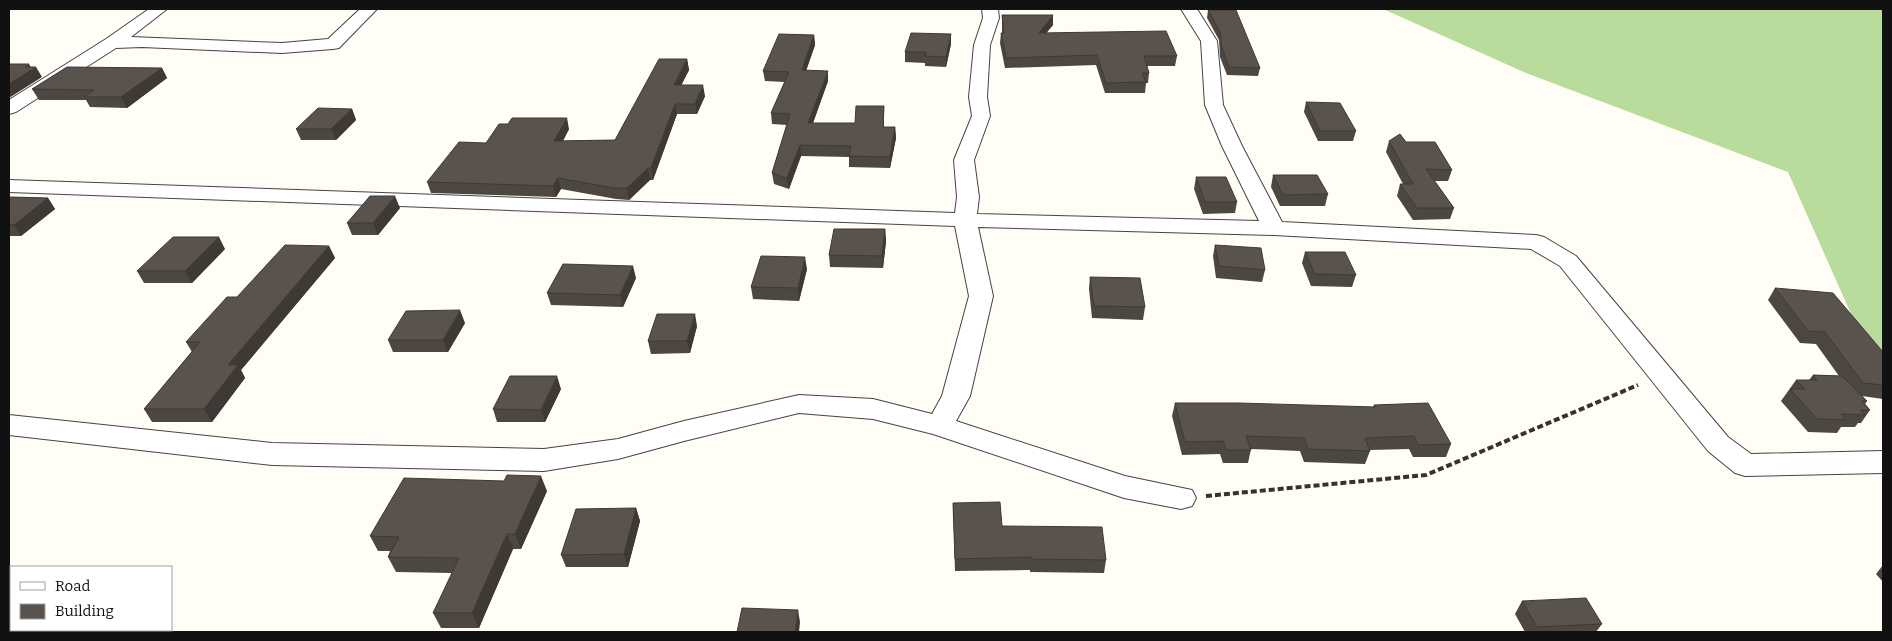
<svg xmlns="http://www.w3.org/2000/svg" width="1892" height="641" font-family="Bitter,serif">
<style>
.forest{fill:#b9dc9c}
.lines{fill:none;stroke-linecap:round;stroke-linejoin:round}
.minor-casing{stroke:#444;stroke-width:2}
.path{stroke:#333;stroke-width:4;stroke-dasharray:6 3;stroke-linecap:butt}
.minor{fill:#fff;fill-rule:evenodd}
.wall{fill:#4d4742}
.shaded-wall{fill:#3f3936}
.building{fill:#5a524d;stroke:#3f3936}
</style>
<rect width="100%" height="100%" fill="#fffdf5"/>
<path class="forest" d="M1383,9H1883V386L1788,172L1526,73Z"/>
<g class="lines">
<g class="minor-casing">
<g id="minor">
<path d="M149,9H167L131,37L282,43L328,39L360,9H377L339,48L333,49L282,53L142,47L116,48L16,112L9,114V100L106,39Z"/>
<path d="M982,9H998L999,18L990,45L987,97L990,116L974,160L979,197L977,214L1259,221L1222,146L1205,105L1201,41L1181,9H1197L1217,41L1223,105L1242,146L1282,222L1536,235L1544,237L1576,256L1728,437L1751,454L1883,451V473L1745,476L1735,473L1708,451L1560,266L1531,249L1274,235L978,227L993,296L970,396L956,421L1125,476L1192,490L1196,498L1192,506L1181,509L1124,498L933,434L873,419L799,413L684,441L618,459L544,471L272,465L9,435V415L272,443L544,449L618,439L684,421L799,395L873,399L932,414L942,396L969,296L955,226L9,192V180L955,213L957,197L954,160L972,116L969,97L974,45L983,18Z"/>
</g>
</g>
<path class="path" d="M1206,496L1426,475L1638,385"/>
<use href="#minor" class="minor"/>
</g>
<g class="wall">
<path d="M1208,10L1260,68L1258,76L1227,75L1220,57L1219,40L1207,18Z"/>
<path d="M1002,15L1053,25L1046,33L1177,56L1175,66H1147L1149,73L1148,83H1146L1145,93H1105L1096,65L1005,68L1000,43L1001,33H1002Z"/>
<path d="M951,34V44L946,67L925,66V63L905,62V52Z"/>
<path d="M814,35L815,45L806,70L828,81L813,123H855L884,106V127H895L896,138L890,168L849,167V157L801,156L789,189L774,184L772,173L787,125L772,124L771,113L785,82L765,81L763,71Z"/>
<path d="M687,59L689,70L681,85L705,96L697,114H677L653,180H650L629,200L616,199L561,189L556,197L431,193L427,182L486,143L569,129L563,141L615,140Z"/>
<path d="M162,68L167,78L127,108L90,107L86,100H39L32,89Z"/>
<path d="M1306,102L1356,131L1353,141H1318L1304,112Z"/>
<path d="M352,109L356,120L336,140H301L296,129Z"/>
<path d="M1389,141L1406,142L1452,170L1448,181H1434L1454,208L1450,219L1413,220L1397,196L1400,184H1403L1386,152Z"/>
<path d="M1273,175L1328,194L1325,206H1280L1271,187Z"/>
<path d="M1196,177L1237,202L1235,213L1203,214L1194,189Z"/>
<path d="M9,197L48,198L55,209L21,236H9Z"/>
<path d="M400,208L378,235H352L347,223Z"/>
<path d="M885,229L886,241L883,268L830,267L829,255Z"/>
<path d="M1215,245L1265,270L1262,282L1216,278L1213,256Z"/>
<path d="M329,246L335,258L241,370L245,378L212,422H152L144,409L192,352L186,342L237,297Z"/>
<path d="M225,249L192,283H144L137,271Z"/>
<path d="M1305,252L1356,275L1352,287L1311,286L1302,263Z"/>
<path d="M807,269L799,301L753,299L751,287Z"/>
<path d="M1090,277L1145,307L1143,320L1092,318L1089,289Z"/>
<path d="M636,278L623,307L551,305L547,293Z"/>
<path d="M1775,288L1883,352V399L1862,396L1867,401L1865,404L1870,410L1861,423H1858L1855,427H1841L1837,433L1808,432L1781,401L1796,380H1809L1813,375L1839,376L1816,344L1800,343L1768,300Z"/>
<path d="M465,323L448,352H393L388,340Z"/>
<path d="M697,326L690,353L651,354L648,341Z"/>
<path d="M561,389L545,422H497L493,409Z"/>
<path d="M1175,403L1373,407L1374,405L1451,444L1446,457H1413L1409,449L1369,450L1370,451L1365,464L1304,462L1300,451L1251,449L1248,463H1223L1220,454L1182,455L1172,416Z"/>
<path d="M547,491L521,549H513L479,628H441L433,613L452,573L396,572L388,557L390,551H378L370,536Z"/>
<path d="M953,503L1002,526L1106,560L1104,573L1030,572V570L955,571Z"/>
<path d="M636,508L640,521L628,567H566L561,555Z"/>
<path d="M1883,565V582L1876,574Z"/>
<path d="M1522,601L1602,624L1596,632H1525L1515,614Z"/>
</g>
<g class="shaded-wall">
<path d="M1053,15V25L1038,43L1039,33Z"/>
<path d="M951,34V44L946,67V57Z"/>
<path d="M814,35L815,45L803,80L802,70Z"/>
<path d="M687,59L689,70L676,96L674,85Z"/>
<path d="M29,64L32,69L36,67L42,77L9,98V84L25,67Z"/>
<path d="M162,68L167,78L127,108L121,97Z"/>
<path d="M828,71V81L809,134L808,123Z"/>
<path d="M703,85L705,96L697,114L695,104Z"/>
<path d="M675,104L677,114L653,180L651,168Z"/>
<path d="M352,109L356,120L336,140L331,129Z"/>
<path d="M567,118L569,129L557,152L554,141Z"/>
<path d="M895,127L896,138L890,168V157Z"/>
<path d="M800,145L801,156L789,189L787,178Z"/>
<path d="M648,168L650,180L629,200L627,188Z"/>
<path d="M558,178L561,189L556,197L553,186Z"/>
<path d="M395,196L400,208L378,235L373,223Z"/>
<path d="M48,198L55,209L21,236L14,225Z"/>
<path d="M885,229L886,241L883,268L882,256Z"/>
<path d="M219,237L225,249L192,283L185,271Z"/>
<path d="M329,246L335,258L241,370L245,378L212,422L204,409L228,365Z"/>
<path d="M805,257L807,269L799,301L798,288Z"/>
<path d="M633,266L636,278L623,307L620,295Z"/>
<path d="M460,310L465,323L448,352L443,340Z"/>
<path d="M695,314L697,326L690,353L687,341Z"/>
<path d="M557,376L561,389L545,422L541,410Z"/>
<path d="M541,476L547,491L521,549L515,534Z"/>
<path d="M636,508L640,521L628,567L624,554Z"/>
<path d="M507,534L513,549L479,628L472,613Z"/>
<path d="M798,610L800,622L799,632H795Z"/>
</g>
<g class="building">
<path d="M1208,10H1236L1260,68L1229,67L1222,48L1220,32Z"/>
<path d="M1002,15H1053L1039,33L1166,31L1177,56H1144L1149,73H1142L1146,82L1106,83L1097,55L1006,58L1001,33H1004Z"/>
<path d="M911,33L951,34L946,57L925,56L926,52H905Z"/>
<path d="M779,34L814,35L802,70L828,71L808,123H855L856,106H884L883,127H895L890,157L849,156L851,146L800,145L787,178L772,173L790,114L771,113L789,72L763,71Z"/>
<path d="M659,59H687L674,85H703L695,104H675L651,168H648L627,188H614L558,178L553,186L427,182L459,142L486,143L499,124H508L512,118H567L554,141L615,140Z"/>
<path d="M9,64H29L25,67H36L9,84Z"/>
<path d="M67,67L162,68L121,97H84L94,90L32,89Z"/>
<path d="M1306,102L1340,103L1356,131H1320Z"/>
<path d="M318,108L352,109L331,129H296Z"/>
<path d="M1400,134L1406,142H1435L1452,170L1426,169L1454,208H1417L1400,184H1413L1389,141Z"/>
<path d="M1273,175H1317L1328,194L1283,195Z"/>
<path d="M1196,177H1226L1237,202H1205Z"/>
<path d="M370,196H395L373,223H347Z"/>
<path d="M9,197L48,198L14,225L9,224Z"/>
<path d="M834,229H885L882,256L829,255Z"/>
<path d="M173,237H219L185,271H137Z"/>
<path d="M285,245L329,246L228,365H238L204,409H144L200,342H186L227,297H237Z"/>
<path d="M1215,245L1261,248L1265,270L1219,266Z"/>
<path d="M1305,252H1345L1356,275L1315,274Z"/>
<path d="M761,256L805,257L798,288L751,287Z"/>
<path d="M563,264L633,266L620,295L547,293Z"/>
<path d="M1090,277L1140,278L1145,307L1094,306Z"/>
<path d="M1775,288L1833,293L1883,352V385L1863,383L1825,332L1808,331Z"/>
<path d="M460,310L443,340H388L406,311Z"/>
<path d="M657,314H695L687,341H648Z"/>
<path d="M1813,375L1842,376L1867,401H1862L1870,410H1860L1865,415L1841,414L1846,420L1817,419L1790,389H1805L1796,380H1817Z"/>
<path d="M510,376H557L541,410L493,409Z"/>
<path d="M1175,403H1239L1375,407L1374,405L1428,403L1451,444L1418,445L1414,436L1365,438L1370,451L1308,449L1304,438L1246,436L1251,450H1226L1223,441L1185,442Z"/>
<path d="M507,475L541,476L515,534H507L472,613H433L459,558L388,557L399,537L370,536L404,478L504,481Z"/>
<path d="M1000,502L1002,526L1102,527L1106,560L1031,559V557L955,559L953,503Z"/>
<path d="M636,508L624,554L561,555L576,509Z"/>
<path d="M1586,598L1602,624L1537,627L1522,601Z"/>
<path d="M742,608L798,610L795,632H737Z"/>
</g>
<rect width="1892" height="641" fill="none" stroke="#111111" stroke-width="20"/>
<rect x="10" y="566" width="162" height="65" fill="#ffffff" stroke="#a0a0a0"/>
<rect x="20" y="582" width="25" height="8" fill="#ffffff" stroke="#a0a0a0"/>
<text x="55" y="591" font-size="15" fill="#111111">Road</text>
<rect x="20" y="604" width="25" height="15" fill="#5a524d" stroke="#a0a0a0"/>
<text x="55" y="616" font-size="15" fill="#111111">Building</text>
</svg>
